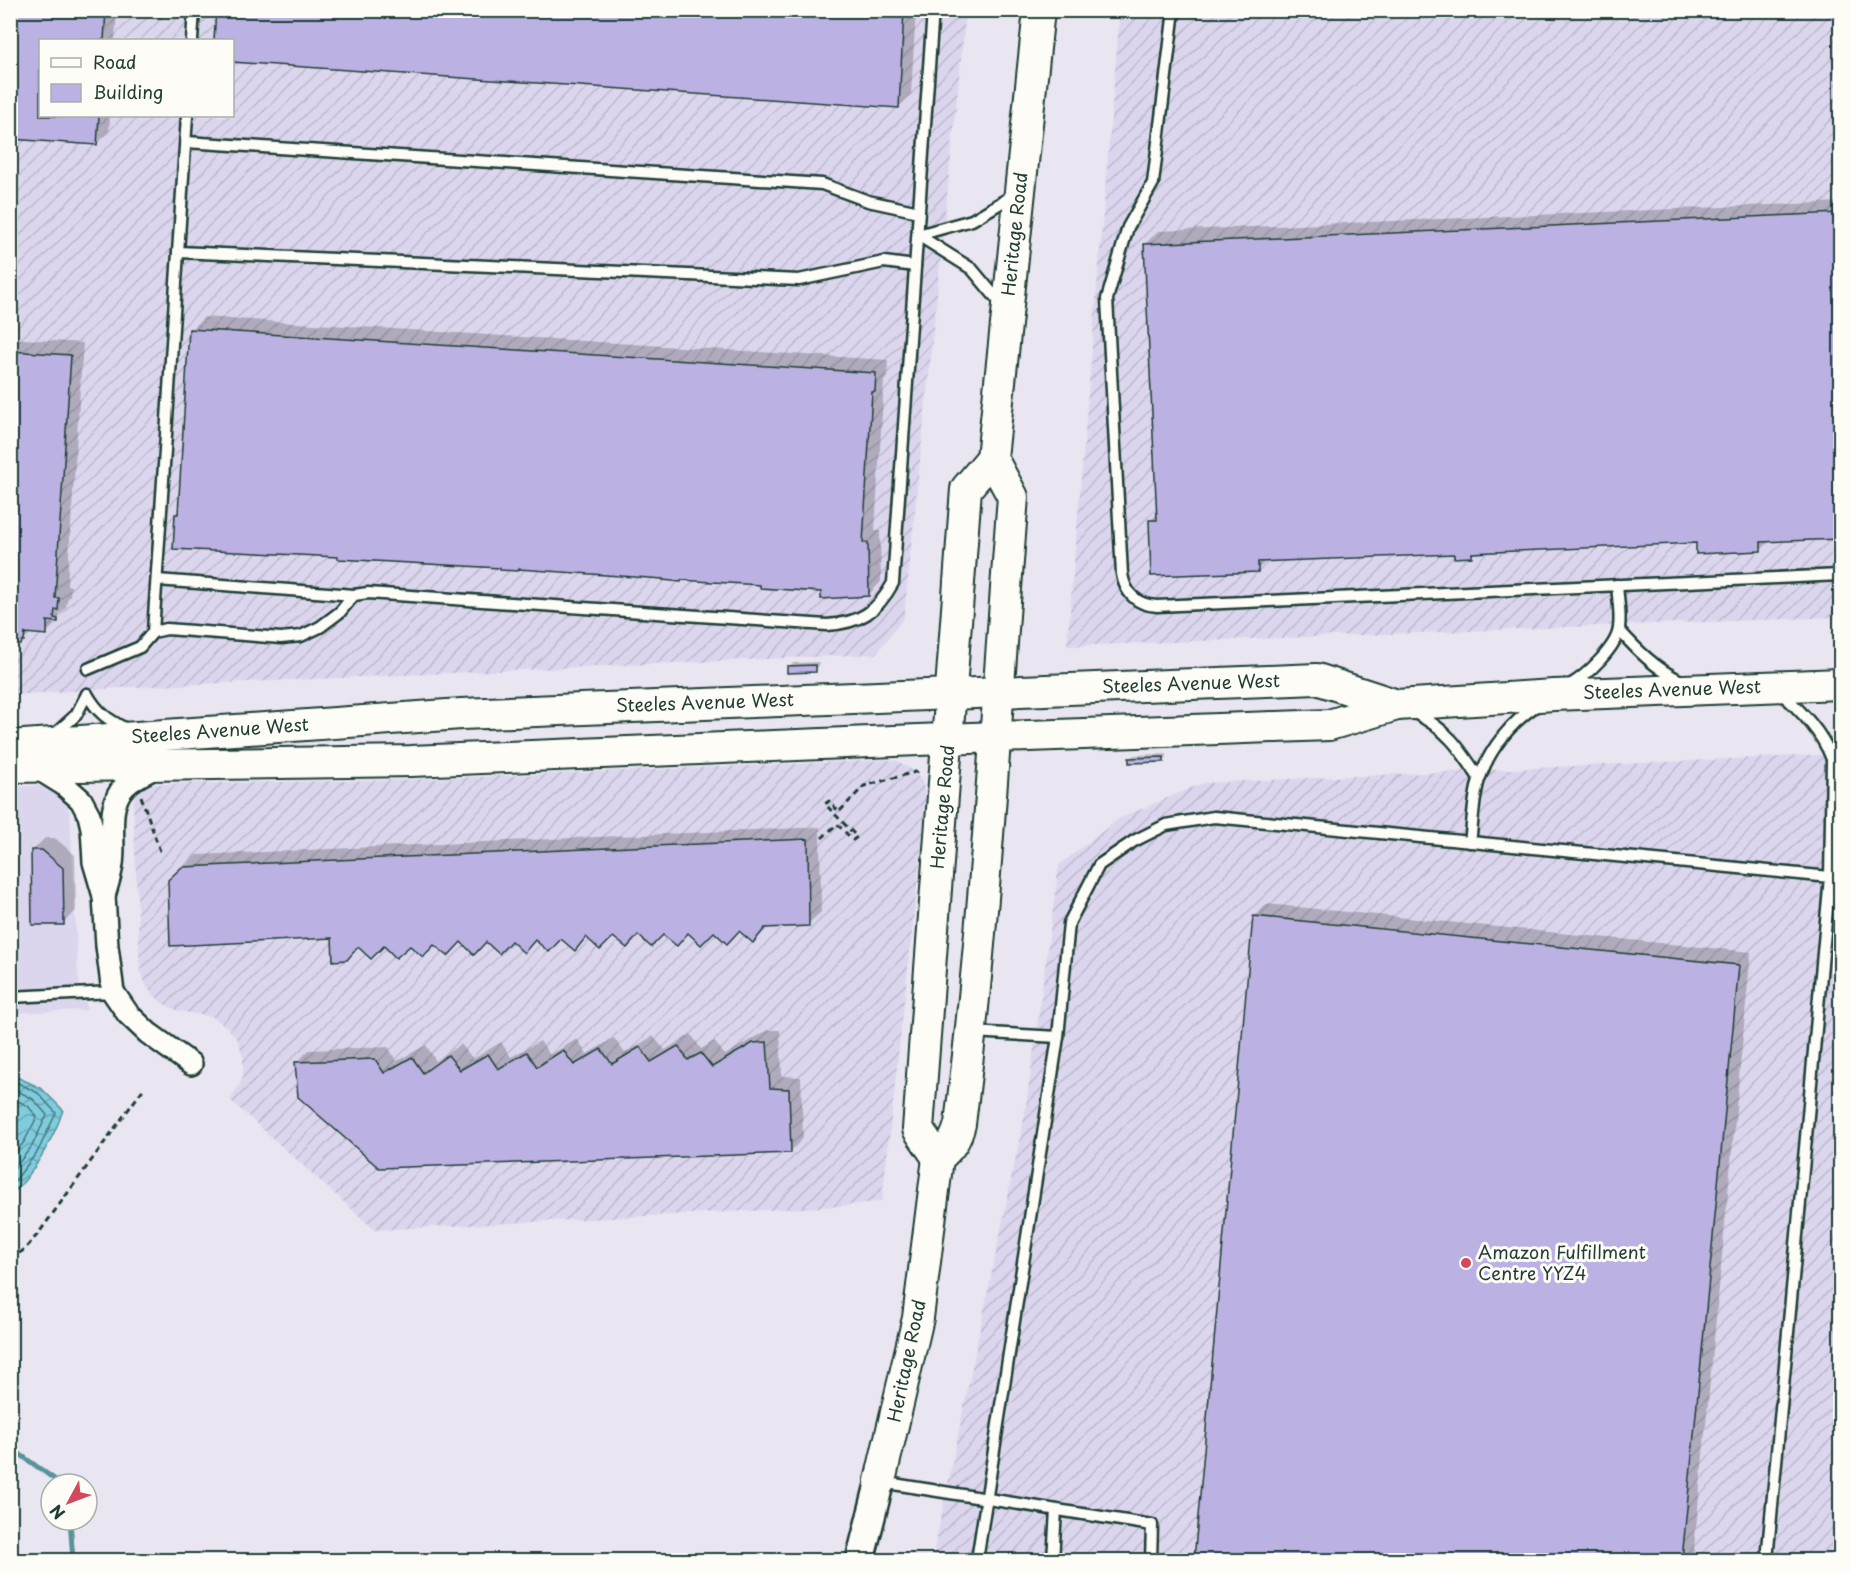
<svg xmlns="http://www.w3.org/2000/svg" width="1851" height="1571" font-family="'Playpen Sans',sans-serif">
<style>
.built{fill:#dbd6ed}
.industrial{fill:url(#industrial-furrows);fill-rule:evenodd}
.water{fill:url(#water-waves);stroke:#59939a;stroke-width:1.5}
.shadow{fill:#0003}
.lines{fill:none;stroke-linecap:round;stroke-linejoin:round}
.shore{stroke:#457678;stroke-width:1.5}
.stream{stroke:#59939a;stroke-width:5}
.building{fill:#bbb2e3;stroke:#1f3d34;stroke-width:1.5}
.service-casing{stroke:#1f3d34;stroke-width:15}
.minor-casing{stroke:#1f3d34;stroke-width:26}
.tertiary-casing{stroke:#1f3d34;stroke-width:32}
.secondary-casing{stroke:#1f3d34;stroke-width:34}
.path{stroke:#1f3d34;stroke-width:3;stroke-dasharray:6 4.5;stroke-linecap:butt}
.service{stroke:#fdfcf7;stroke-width:10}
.minor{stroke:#fdfcf7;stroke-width:21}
.tertiary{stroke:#fdfcf7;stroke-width:27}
.secondary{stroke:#fdfcf7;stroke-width:30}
.poi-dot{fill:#d1495b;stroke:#fdfcf7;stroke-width:2}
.labels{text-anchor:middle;stroke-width:6;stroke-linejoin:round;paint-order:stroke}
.street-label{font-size:18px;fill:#1f3d34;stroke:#fdfcf7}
.poi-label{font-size:18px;fill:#1f3d34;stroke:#fdfcf7;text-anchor:start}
</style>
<defs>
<pattern id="industrial-furrows" width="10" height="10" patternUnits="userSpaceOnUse" patternTransform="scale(1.5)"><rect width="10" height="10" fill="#dbd6ed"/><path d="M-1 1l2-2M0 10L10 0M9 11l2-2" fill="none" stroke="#bcb9cc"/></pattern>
<pattern id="water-waves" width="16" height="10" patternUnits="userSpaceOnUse" patternTransform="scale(1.5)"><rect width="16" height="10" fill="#7fccde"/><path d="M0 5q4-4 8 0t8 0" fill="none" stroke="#67a7b5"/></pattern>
</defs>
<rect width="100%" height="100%" fill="#e9e6f1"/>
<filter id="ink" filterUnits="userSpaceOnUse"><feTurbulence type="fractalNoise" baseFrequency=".0167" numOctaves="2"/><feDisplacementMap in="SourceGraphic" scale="12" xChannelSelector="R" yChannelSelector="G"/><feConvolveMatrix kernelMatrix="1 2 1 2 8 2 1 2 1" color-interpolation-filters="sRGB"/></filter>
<g filter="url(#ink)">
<path class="built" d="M39,786L49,790L64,801L70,812L78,975L81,991L88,1010L11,1013L10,787Z"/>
<g class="industrial">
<path d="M10,11H966L904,617L876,654L134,687L11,695ZM40,40H232V116H40Z"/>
<path d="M1120,11H1840V617L1067,646Z"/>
<path d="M1840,754V1560H932L1025,1113L1059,865L1120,818L1203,783Z"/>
<path d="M886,760L898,761L912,770L922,781L927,798L882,1201L843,1206L375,1230L230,1100L240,1084L243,1075V1057L238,1041L228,1028L213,1017L179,1011L162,1003L148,989L140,970L133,803L136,792L148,784L401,780Z"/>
</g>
<path class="water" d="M10,1074L41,1088L63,1110C55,1136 31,1178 11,1195Z"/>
<g class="shadow">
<path d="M10,10H117L115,40H40V116H110L109,131L96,143L10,137Z"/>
<path d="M218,10H916L911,94L899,106L232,40H216Z"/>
<path d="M1840,202V537L1769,540L1761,549L1697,542L1476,551L1472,556L1455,552L1267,560L1257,570L1150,521L1158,513L1145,244L1158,231Z"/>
<path d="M204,317L888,360L887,378L884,381L875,530L880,531L881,582L868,595L822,590L177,515L179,512L191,330Z"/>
<path d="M10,338L83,343L67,585L71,586L70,596L67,600L66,607L59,614V621L46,633L32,632L21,643H10Z"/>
<path d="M819,662V666L815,670L789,666L793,663Z"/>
<path d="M1167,754V757L1163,761L1130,759L1134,755Z"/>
<path d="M820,827L821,912L808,924L767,927L753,941L740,930L587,936L575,949L561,937L461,940L359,946L346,959L334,937L170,881L196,855Z"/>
<path d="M45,838H55L75,855L76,911L63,923L33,850Z"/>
<path d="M1267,904L1751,952L1693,1560H1196L1254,917Z"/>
<path d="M767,1030H780L782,1076L801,1077L803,1138L791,1151L297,1062L309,1050L388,1047L397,1061L426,1045L436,1061L461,1044L473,1059L501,1042L511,1057L540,1041L550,1055L577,1039L587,1054L614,1038L625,1053L653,1036L665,1050L691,1034L701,1049L714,1041L725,1055Z"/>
</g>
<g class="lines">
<g class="shore">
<path d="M10,1079L38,1093L56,1113L38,1151L10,1187"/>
<path d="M10,1087L33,1099L47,1115L32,1146L10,1174"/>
<path d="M10,1097L28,1106L37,1117L24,1142L10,1159"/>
</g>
<g class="stream">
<path d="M10,1447L61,1484"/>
<path d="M70,1520L73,1560"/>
</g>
</g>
<g class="building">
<path d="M10,10H106L104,40H40V116H99L97,145L10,139Z"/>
<path d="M216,10H904L899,108L232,62V40H214Z"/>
<path d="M1840,213V539L1761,542V551L1696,554V543L1472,553V557L1454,558V554L1258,562V572L1151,576L1149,520H1157L1144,244Z"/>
<path d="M189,329L876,373L875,392H872L863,543H868L869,596L821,599V592L760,588V585L681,580V582L663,580V579L519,569L518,571L500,570V568L338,559V557L173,549L175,514H178Z"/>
<path d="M10,351L71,355L55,598H59L58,610H55L54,618L58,619V622L47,621V635L25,633L24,641H22L21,645L10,644Z"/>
<path d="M816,665V672L787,673V666Z"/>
<path d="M1164,757V762L1129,763V758Z"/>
<path d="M808,839L809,926L765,928L753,943L739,931L727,944L714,932L701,945L688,933L677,946L663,935L651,947L638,935L627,948L613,937L600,950L586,937L575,951L561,939L549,952L535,940L524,953L511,941L499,954L486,942L474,955L461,942L448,956L434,945L423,957L410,946L396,958L384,946L371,959L358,947L347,960L333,961L332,938L170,946L168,880L182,867Z"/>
<path d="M31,850H42L63,868L64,925H32Z"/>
<path d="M1253,916L1739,965L1682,1560H1194Z"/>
<path d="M767,1042L770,1088L789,1089L791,1153L379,1168L298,1097L295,1062L375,1059L384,1073L412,1057L423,1073L448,1055L460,1070L488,1054L498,1069L527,1052L537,1067L563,1050L574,1065L601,1049L612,1064L640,1047L651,1062L678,1046L688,1060L701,1053L712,1067L753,1043Z"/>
</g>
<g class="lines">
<g class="service-casing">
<g id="service">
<path d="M1174,10L1153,183L1128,227L1107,299L1122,574C1125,593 1137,605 1157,606L1840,575"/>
<path d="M1839,10L1840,12"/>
<path d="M192,40L194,10"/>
<path d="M186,142L822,184L868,201L919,212"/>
<path d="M918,235L972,269L1002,305"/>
<path d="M918,235L972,220L1014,195"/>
<path d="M178,252L799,280L884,262L915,266"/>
<path d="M157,580L354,595"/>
<path d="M1619,630C1637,650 1656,669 1681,681"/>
<path d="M153,632L187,116"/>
<path d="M88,669L140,647L153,632L167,629L281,638L301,636L320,627L340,612L354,595L368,593L827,625C860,623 877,612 893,583L933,10"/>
<path d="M1570,685C1586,676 1617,647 1619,628C1621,615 1618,599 1617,585"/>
<path d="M1780,692C1801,711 1822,732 1832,759L1830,877"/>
<path d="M87,694C98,713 107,719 126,729"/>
<path d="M1413,712C1447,729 1459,747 1479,778"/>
<path d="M54,735L76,715L87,694"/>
<path d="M1832,759L1840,747"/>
<path d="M1470,842C1473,823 1473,795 1480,777C1490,748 1513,720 1539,704"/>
<path d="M10,997L113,992"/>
<path d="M972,1032L1058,1037"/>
<path d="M881,1482L1152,1525L1151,1560"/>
<path d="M977,1560L1058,1037L1069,923L1099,865L1134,841L1166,825L1214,817L1830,877L1767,1560"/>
<path d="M1053,1560L1056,1510"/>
</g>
</g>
<g class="minor-casing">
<g id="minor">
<path d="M34,766L63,784L81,800L89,815L92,828L94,862L104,896L107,946L113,992L128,1014L148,1033L191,1064"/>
<path d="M104,896C107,885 111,874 112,864C116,839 105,806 125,786C134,777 147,772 158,766"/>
</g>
</g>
<g class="tertiary-casing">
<path id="tertiary" d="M860,1560L880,1481"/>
</g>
<g class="secondary-casing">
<g id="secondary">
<path d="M10,746L461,714L1317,679L1397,705"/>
<path d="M10,767L411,761L918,740L1329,725L1397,705L1554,695L1840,684"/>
<path d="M938,1158L918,1129L966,489L992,458L1039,10"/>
<path d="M880,1481L918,1318L938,1158C950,1148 956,1140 960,1124C986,916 996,707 1013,497L992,458"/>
</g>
</g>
<g class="path">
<path d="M141,796L161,854"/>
<path d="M822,838L837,824L853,840L857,837L825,804L829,801L839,812L864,786L919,771"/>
<path d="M10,1259L24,1250L38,1234L144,1088"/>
</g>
<use href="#service" class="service"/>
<use href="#minor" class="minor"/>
<use href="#tertiary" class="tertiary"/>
<use href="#secondary" class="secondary"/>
</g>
</g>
<circle class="poi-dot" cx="1466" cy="1263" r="6"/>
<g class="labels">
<g class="street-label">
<text transform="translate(1015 234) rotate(-84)" y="6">Heritage Road</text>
<text transform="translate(1191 684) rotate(-2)" y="6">Steeles Avenue West</text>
<text transform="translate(1672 690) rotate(-2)" y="6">Steeles Avenue West</text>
<text transform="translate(705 703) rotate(-2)" y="6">Steeles Avenue West</text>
<text transform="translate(220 731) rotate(-4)" y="6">Steeles Avenue West</text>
<text transform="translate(943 807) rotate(-85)" y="6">Heritage Road</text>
<text transform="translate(907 1361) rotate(-78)" y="6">Heritage Road</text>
</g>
<g class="poi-label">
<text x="1478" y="1259">Amazon Fulfillment<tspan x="1478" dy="21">Centre YYZ4</tspan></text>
</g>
</g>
<rect width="1851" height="1571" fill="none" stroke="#fdfcf7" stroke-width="36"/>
<rect x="18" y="18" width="1815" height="1535" fill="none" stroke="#1f3d34" stroke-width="2" filter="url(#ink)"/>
<rect x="39" y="39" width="195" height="78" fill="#fdfcf7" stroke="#a4b0a9" stroke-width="1.5"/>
<rect x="51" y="58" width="30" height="9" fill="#fdfcf7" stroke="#a4b0a9" stroke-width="1.5"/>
<text x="93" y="69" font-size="18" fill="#1f3d34">Road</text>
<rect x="51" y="84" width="30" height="18" fill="#bbb2e3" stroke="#a4b0a9" stroke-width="1.5"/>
<text x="93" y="99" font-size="18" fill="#1f3d34">Building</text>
<g transform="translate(69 1502) rotate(229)"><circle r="28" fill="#fdfcf7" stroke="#a4b0a9" stroke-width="1.5"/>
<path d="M0-4.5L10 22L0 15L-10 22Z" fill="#d1495b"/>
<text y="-9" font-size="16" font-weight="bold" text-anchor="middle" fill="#1f3d34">N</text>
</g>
</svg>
